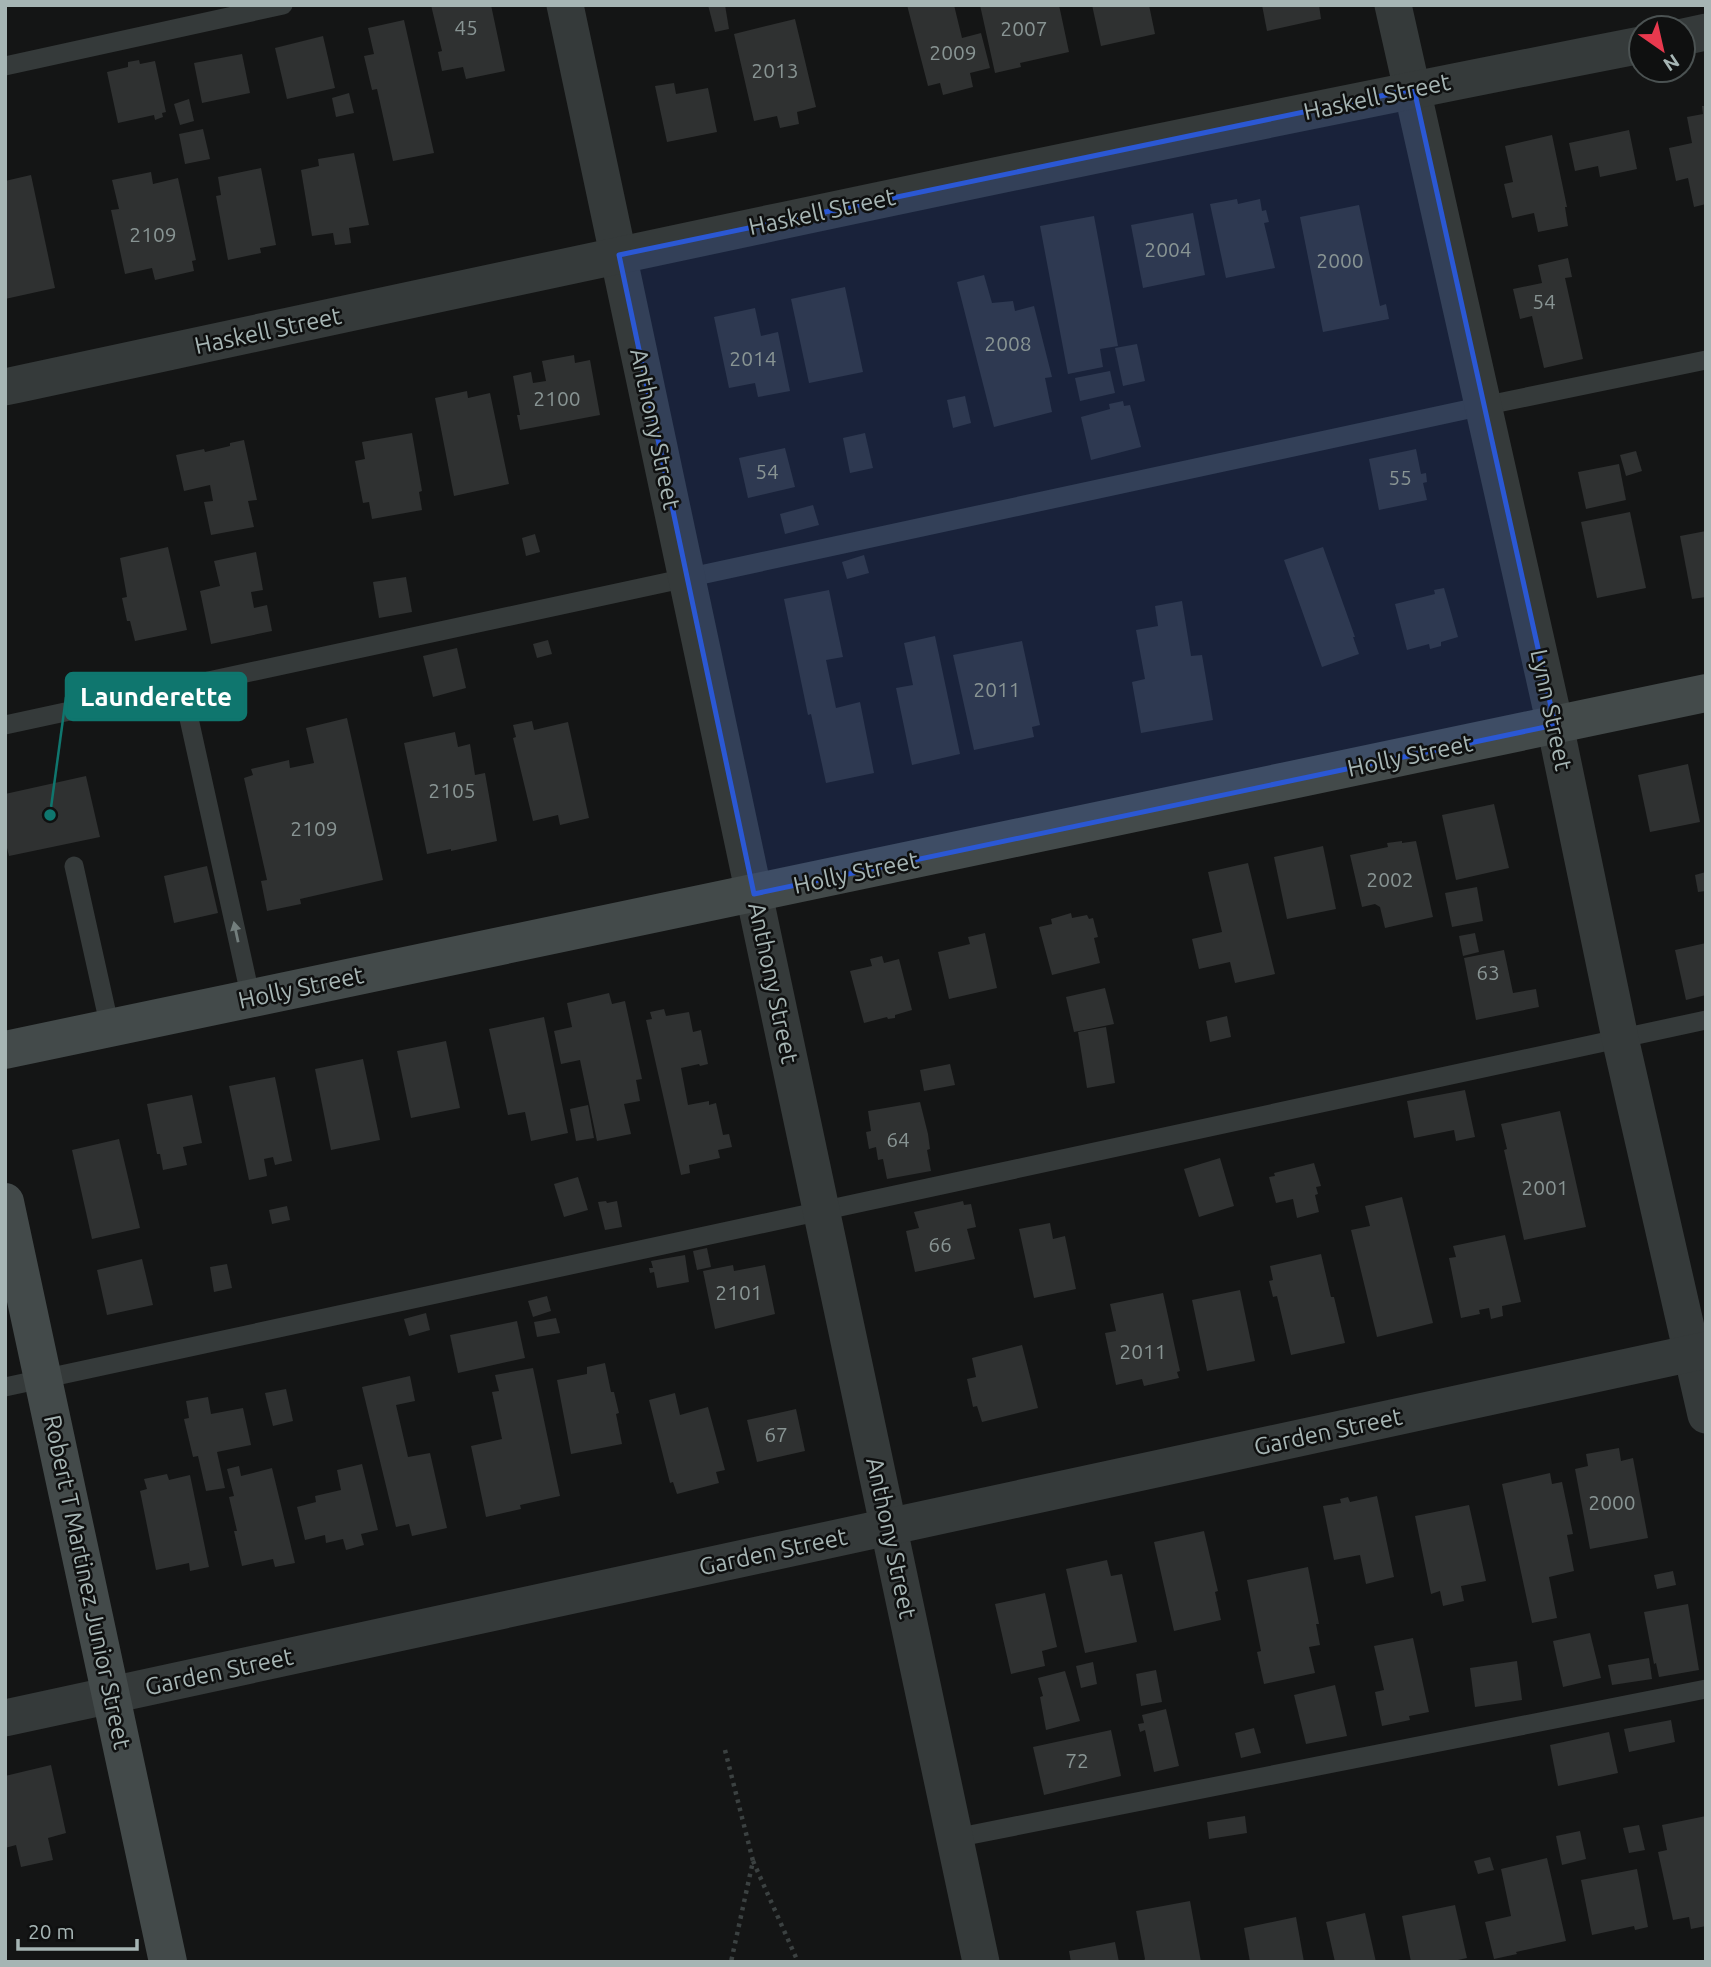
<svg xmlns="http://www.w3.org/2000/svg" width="1711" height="1967" font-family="Ubuntu,sans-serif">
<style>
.building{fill:#2f3131}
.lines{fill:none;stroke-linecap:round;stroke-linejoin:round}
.path{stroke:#3b4141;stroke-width:4.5;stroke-dasharray:3.5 5;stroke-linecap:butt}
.lane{stroke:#353a3a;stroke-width:19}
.street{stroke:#353a3a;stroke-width:37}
.secondary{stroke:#434a4a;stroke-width:38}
.oneway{fill:#737e7d}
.marked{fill:#2b58d4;fill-opacity:0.2;stroke:#2b58d4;stroke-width:5;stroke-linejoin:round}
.labels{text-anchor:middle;stroke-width:5;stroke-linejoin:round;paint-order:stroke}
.number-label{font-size:21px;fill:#889493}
.street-label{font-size:24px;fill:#a6b5b4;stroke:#0f1010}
.leader{fill:none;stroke:#0f766e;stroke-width:2.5}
.callout-dot{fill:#0f766e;stroke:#0f1010;stroke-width:2.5}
.callout{fill:#0f766e;stroke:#0f766e;stroke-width:2.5}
.callout-label{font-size:26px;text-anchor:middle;font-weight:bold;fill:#fff}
</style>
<rect width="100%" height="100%" fill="#141515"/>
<g class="building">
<path d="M431,5H491L505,71L466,79L463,67L442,71L438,52L442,51Z"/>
<path d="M708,5H725L729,29L715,32Z"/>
<path d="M907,5H954L962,38L981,33L990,68L970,73L973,87L943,95L940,83L928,86Z"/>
<path d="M980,5H1059L1069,52L1020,63L1021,67L995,73Z"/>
<path d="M1092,5H1149L1155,34L1101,46Z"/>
<path d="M1262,5H1319L1321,19L1267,31Z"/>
<path d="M795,19L816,107L797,112L799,124L780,128L777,116L754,121L734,34Z"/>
<path d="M404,20L434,153L393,161L377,89L372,90L364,56L374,54L368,28Z"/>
<path d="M323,36L335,88L287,99L275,48Z"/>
<path d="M242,54L250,93L202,103L194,63Z"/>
<path d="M139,60L140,64L155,61L166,112L162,113L163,117L155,120L154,115L118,123L107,72L128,67V62Z"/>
<path d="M674,83L676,94L708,88L717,132L667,142L655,86Z"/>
<path d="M349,93L354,113L336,117L332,98Z"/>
<path d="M189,99L194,121L180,125L174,104Z"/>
<path d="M1702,106H1706V204L1694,207L1688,178L1676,181L1669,148L1692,143L1687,117L1703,114Z"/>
<path d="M203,129L210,159L185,164L179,134Z"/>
<path d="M1629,130L1637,169L1600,177L1598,166L1575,171L1569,143Z"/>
<path d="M1552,135L1567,207H1565L1568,226L1538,232L1534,213L1512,218L1504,184L1513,182L1505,146Z"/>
<path d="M354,153L369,225L349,228L351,243L335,245L333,233L312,236L301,170L319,166L318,159Z"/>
<path d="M261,168L276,245L260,248L261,253L228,260L216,196L221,195L218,177Z"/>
<path d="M151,172L153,184L178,178L196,260L192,261L194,271L155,280L152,268L125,274L111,210L119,209L112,180Z"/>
<path d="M31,175L55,288L5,299V181Z"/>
<path d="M1237,199L1238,204L1260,199L1262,211L1266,210L1269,222L1264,223L1275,268L1226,278L1210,204Z"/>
<path d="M1359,205L1380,306L1386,304L1389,319L1323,332L1300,217Z"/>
<path d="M1193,213L1205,275L1143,288L1131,225Z"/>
<path d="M1094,216L1118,346L1100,349L1103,367L1068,374L1040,226Z"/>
<path d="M1568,258L1572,277L1565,278L1583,359L1544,368L1532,316L1520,319L1513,289L1542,283L1538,265Z"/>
<path d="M984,275L992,303L1013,301L1015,311L1034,306L1052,377L1045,378L1052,412L994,427L957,282Z"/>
<path d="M845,287L863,372L809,383L791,299Z"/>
<path d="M755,308L761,336L778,332L790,391L758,397L755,383L729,388L714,317Z"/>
<path d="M1137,344L1145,381L1123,386L1115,348Z"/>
<path d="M574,355L575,363L590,360L600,415L520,430L517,415H520L513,376L531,372L533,383L546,381L542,361Z"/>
<path d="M1110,371L1115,393L1080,401L1075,378Z"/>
<path d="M467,391L468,398L490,393L509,484L454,496L435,398Z"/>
<path d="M965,396L971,423L953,428L947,400Z"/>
<path d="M1123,401L1124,406L1130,405L1141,447L1091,460L1081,417L1110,409L1109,404Z"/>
<path d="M412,433L422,491L419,492L422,510L372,519L369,502L363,503L355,461L365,459L362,442Z"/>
<path d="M865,433L873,468L850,473L843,438Z"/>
<path d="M244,440L257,500L248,501L254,527L211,535L204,502L213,501L210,485L184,491L176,455L204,449L205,452L230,446V443Z"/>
<path d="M785,448L795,487L748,498L739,458Z"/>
<path d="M1416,449L1421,474L1426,473L1427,482L1423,483L1427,500L1379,510L1369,459Z"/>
<path d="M1636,451L1642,471L1626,476L1620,455Z"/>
<path d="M1619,464L1626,500L1586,509L1578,472Z"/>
<path d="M813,505L819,525L785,534L780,514Z"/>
<path d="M1630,512L1646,588L1597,598L1581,522Z"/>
<path d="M1706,531V597L1692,599L1680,536Z"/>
<path d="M535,534L540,552L526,556L522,538Z"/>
<path d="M168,547L187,630L135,641L130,621H127L122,598L127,597L120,558Z"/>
<path d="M1323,547L1355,637H1353L1359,654L1322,667L1284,560Z"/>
<path d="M256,552L263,590L251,592L254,608L267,605L272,631L211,644L200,591L220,586L214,561Z"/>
<path d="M864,555L869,573L847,579L842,562Z"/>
<path d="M406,577L412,612L379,618L373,582Z"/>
<path d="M1444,588L1458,637L1441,642V646L1430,649L1429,644L1407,650L1395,604L1435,594L1434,590Z"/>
<path d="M829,590L843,657L826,660L836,708L860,702L874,773L826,783L811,714L808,715L784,599Z"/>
<path d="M1182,601L1191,656L1202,655L1213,720L1141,733L1132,682L1145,679L1136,630L1158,626L1155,606Z"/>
<path d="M935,636L960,754L912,765L896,688L913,685L904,643Z"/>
<path d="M548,640L552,654L537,658L533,644Z"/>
<path d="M1022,641L1040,725L1032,727L1034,737L974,750L953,655Z"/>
<path d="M457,648L466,688L433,697L423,656Z"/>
<path d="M347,718L383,880L300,899L301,904L267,911L261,881L267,880L244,778L253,775L251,769L289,760L290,768L314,763L306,728Z"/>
<path d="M532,721L534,730L568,722L589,818L560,825L558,815L533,821L513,738L516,737L513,725Z"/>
<path d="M455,732L458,747L470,744L475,775L485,773L497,841L451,851V849L427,854L404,743Z"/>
<path d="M1688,764L1700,822L1650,832L1638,775Z"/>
<path d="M86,776L100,837L9,856L5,840V794Z"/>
<path d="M1494,804L1509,868L1456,880L1442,815Z"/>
<path d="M1402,841V843L1416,841L1433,917L1385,928L1380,907L1375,904L1362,907L1350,855L1388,847L1387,843Z"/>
<path d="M1323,846L1336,909L1287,919L1274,857Z"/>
<path d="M1248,863L1275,974L1235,983L1230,962L1199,969L1192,939L1222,932L1208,872Z"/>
<path d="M207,866L218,913L174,923L164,876Z"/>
<path d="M1706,872V891L1698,892L1695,875Z"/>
<path d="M1477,887L1483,921L1452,927L1445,893Z"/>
<path d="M1071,913L1072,918L1087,915L1089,919L1093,918L1098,937L1094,938L1100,963L1052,975L1039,927L1052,924L1051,919Z"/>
<path d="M985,933L997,988L949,999L938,952L970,944L968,937Z"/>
<path d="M1475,933L1479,952L1463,956L1459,936Z"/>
<path d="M1706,943V995L1686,1000L1675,950Z"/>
<path d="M1504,950L1513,993L1536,989L1539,1007L1476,1020L1464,958Z"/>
<path d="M882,956L884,963L899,959L912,1010L895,1015V1018L888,1019L887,1017L864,1023L850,971L872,966L870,959Z"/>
<path d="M1105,988L1114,1024L1074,1032L1066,997Z"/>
<path d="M609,993L612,1004L625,1001L642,1079L636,1080L640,1101L624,1104L631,1134L597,1141L580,1060L561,1064L554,1031L572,1027L567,1003Z"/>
<path d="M664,1009L666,1016L689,1012L693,1032L701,1030L708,1064L700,1066L699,1064L681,1068L688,1105L709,1101V1105L716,1103L723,1135L729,1134L732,1147L718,1150L720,1158L689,1165L690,1173L681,1175L646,1020L652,1019L650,1012Z"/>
<path d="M1227,1016L1231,1037L1210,1042L1206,1021Z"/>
<path d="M544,1017L568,1133L531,1141L525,1112L508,1115L489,1029Z"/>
<path d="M1106,1027L1115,1083L1087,1088L1078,1032Z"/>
<path d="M446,1041L460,1108L411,1118L397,1051Z"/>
<path d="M363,1059L380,1140L331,1150L315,1069Z"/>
<path d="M950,1064L955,1085L924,1091L920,1070Z"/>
<path d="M275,1077L292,1161L275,1165L273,1157L264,1159L267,1176L249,1180L229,1086Z"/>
<path d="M1465,1090L1475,1137L1456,1141L1454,1130L1414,1138L1407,1101Z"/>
<path d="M192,1095L202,1143L183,1147L187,1165L163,1170L160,1154H157L147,1104Z"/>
<path d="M920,1102L928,1134L930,1149L927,1150L931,1171L887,1179L883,1159L878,1160L876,1147L869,1149L866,1132L871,1131L868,1111Z"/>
<path d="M588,1105L594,1138L576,1141L570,1109Z"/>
<path d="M1560,1111L1586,1227L1524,1240L1504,1150L1507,1149L1501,1124Z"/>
<path d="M119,1139L140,1228L92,1239L72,1150Z"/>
<path d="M1220,1158L1234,1206L1199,1217L1184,1169Z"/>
<path d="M1314,1163L1321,1186L1316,1187L1318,1194L1315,1195L1319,1212L1297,1218L1293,1199L1276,1203L1269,1177L1275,1176L1274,1173Z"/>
<path d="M578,1177L588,1210L564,1217L554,1184Z"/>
<path d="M1402,1197L1433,1323L1377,1337L1351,1230L1370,1226L1365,1206Z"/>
<path d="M606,1201L607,1203L617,1201L622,1227L605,1230L598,1202Z"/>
<path d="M963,1201L964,1205L971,1204L976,1227L967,1229L975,1259L915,1272L906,1231L919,1228L914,1212Z"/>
<path d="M287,1206L290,1220L272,1224L269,1210Z"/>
<path d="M1050,1223L1053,1239L1065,1236L1076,1289L1034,1298L1019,1229Z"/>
<path d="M1505,1235L1521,1302L1502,1306L1503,1316L1491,1319L1489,1308L1479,1310L1480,1314L1461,1318L1449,1258L1456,1257L1453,1246Z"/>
<path d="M707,1248L711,1267L697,1270L693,1251Z"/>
<path d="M1321,1254L1331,1297H1334L1345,1343L1291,1355L1277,1296L1273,1297L1269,1281L1273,1280L1270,1266Z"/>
<path d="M685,1255L689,1282L657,1288L654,1272L650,1273L649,1268H653L651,1261Z"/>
<path d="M142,1259L153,1305L107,1315L97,1270Z"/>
<path d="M227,1264L232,1288L214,1292L210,1267Z"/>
<path d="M733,1265L734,1271L765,1265L775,1314L715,1329L703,1271Z"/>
<path d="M1240,1290L1255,1361L1207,1371L1192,1300Z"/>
<path d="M1163,1293L1180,1371L1177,1372L1179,1378L1144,1386L1142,1379L1116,1385L1105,1333L1116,1331L1110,1304Z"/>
<path d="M547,1296L551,1311L533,1317L528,1301Z"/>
<path d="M426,1313L430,1330L409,1336L404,1319Z"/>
<path d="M556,1318L560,1333L537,1337L534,1322Z"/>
<path d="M517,1321L525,1358L458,1373L450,1335Z"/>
<path d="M1022,1345L1038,1408L982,1422L977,1406L973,1407L967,1379L976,1377L972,1358Z"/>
<path d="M605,1363L611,1392H614L619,1413L616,1414L622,1444L571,1454L557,1380L587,1374V1367Z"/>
<path d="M533,1368L560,1496L520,1505L521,1509L486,1517L471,1446L502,1439L492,1392L499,1391L495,1375Z"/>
<path d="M410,1376L415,1401L396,1405L408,1457L430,1453L447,1528L412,1536L409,1524L396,1527L362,1387Z"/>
<path d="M286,1389L293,1421L273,1426L265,1393Z"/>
<path d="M675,1393L680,1415L708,1407L725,1470L716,1472L719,1483L677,1494L673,1482L670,1483L649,1400Z"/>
<path d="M208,1397L211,1414L243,1408L251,1445L217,1452L225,1488L206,1491L198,1456L193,1457L184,1419L189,1418L186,1401Z"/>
<path d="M796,1409L805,1451L757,1462L747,1420Z"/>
<path d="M1619,1448L1621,1461L1633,1458L1648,1538L1590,1549L1575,1469L1588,1466L1586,1454Z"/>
<path d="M362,1464L378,1530L361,1534L364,1545L346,1550L343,1539L326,1543L325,1535L305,1540L297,1507L316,1502L315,1496L341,1490L337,1470Z"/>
<path d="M239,1466L241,1476L272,1468L295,1563L275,1567L273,1559L242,1566L234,1531H237L229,1497L234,1496L227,1469Z"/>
<path d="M1550,1473L1552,1484L1562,1482L1573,1534L1567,1535L1574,1571L1549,1577L1557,1618L1532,1623L1502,1484Z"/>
<path d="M167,1474L169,1480L190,1475L209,1567L190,1571L189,1563L156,1570L140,1491L147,1489L144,1479Z"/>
<path d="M1377,1496L1394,1577L1366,1584L1360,1555L1334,1560L1323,1506L1341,1503L1340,1499L1348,1497L1350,1502Z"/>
<path d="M1469,1505L1486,1581L1461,1586L1464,1601L1443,1606L1440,1591L1431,1594L1415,1516Z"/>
<path d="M1204,1531L1218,1591L1215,1592L1221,1620L1174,1631L1154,1542Z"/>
<path d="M1107,1560L1111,1576L1122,1574L1137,1642L1085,1653L1066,1569Z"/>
<path d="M1308,1567L1319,1624H1316L1320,1645L1309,1647L1315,1673L1264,1684L1257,1652L1261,1651L1247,1580Z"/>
<path d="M1673,1571L1676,1585L1657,1589L1654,1575Z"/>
<path d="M1045,1593L1057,1647L1042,1651L1045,1666L1011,1674L995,1604Z"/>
<path d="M1688,1604L1699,1670L1659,1677L1656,1663L1654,1664L1644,1612Z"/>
<path d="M1590,1633L1601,1678L1563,1687L1553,1641Z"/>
<path d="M1413,1638L1429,1712L1409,1716L1410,1720L1382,1726L1375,1692L1384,1690L1374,1646Z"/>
<path d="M1649,1658L1652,1679L1612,1685L1608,1665Z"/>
<path d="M1517,1661L1522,1700L1475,1707L1470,1668Z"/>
<path d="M1093,1662L1097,1684L1081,1688L1076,1666Z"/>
<path d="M1156,1670L1162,1702L1141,1706L1136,1674Z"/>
<path d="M1065,1671L1080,1721L1046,1730L1040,1697L1043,1696L1038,1678Z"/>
<path d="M1335,1685L1347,1736L1306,1744L1294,1695Z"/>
<path d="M1166,1709L1179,1766L1154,1772L1145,1730L1140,1732L1138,1724L1144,1723L1142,1715Z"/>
<path d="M1671,1720L1675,1742L1629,1752L1624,1729Z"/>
<path d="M1254,1728L1261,1753L1241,1758L1235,1733Z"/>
<path d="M1111,1730L1121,1776L1044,1795L1033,1747Z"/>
<path d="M1609,1732L1618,1773L1558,1786L1550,1745Z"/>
<path d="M51,1765L66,1833L48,1838L53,1860L21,1867L16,1845L5,1848V1776Z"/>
<path d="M1245,1816L1247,1833L1209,1839L1207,1822Z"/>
<path d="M1706,1816V1926L1691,1929L1689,1917L1673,1920L1658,1852L1667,1850L1662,1825Z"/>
<path d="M1639,1825L1645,1850L1629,1853L1623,1828Z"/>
<path d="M1580,1831L1586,1859L1562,1865L1556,1836Z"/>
<path d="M1490,1857L1494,1870L1478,1874L1474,1861Z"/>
<path d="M1547,1858L1566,1941L1516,1952L1517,1954L1494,1959L1485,1922L1511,1916L1501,1869Z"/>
<path d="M1637,1869L1648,1927L1635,1930L1634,1926L1592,1935L1581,1880Z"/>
<path d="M1190,1901L1201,1962H1143L1145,1959L1136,1911Z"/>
<path d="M1455,1905L1467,1958L1449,1962H1411L1402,1916Z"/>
<path d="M1365,1913L1376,1962H1335L1326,1922Z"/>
<path d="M1296,1917L1304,1962H1250L1244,1928Z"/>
<path d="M1115,1942L1119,1962H1071L1069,1951Z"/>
</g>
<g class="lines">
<g class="path">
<path d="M725,1750L753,1861L731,1962"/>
<path d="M753,1861L798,1962"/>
</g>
<g class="lane">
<path d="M5,66L283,5"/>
<path d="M182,687L251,999"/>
<path d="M5,725L1483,406L1706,360"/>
<path d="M74,866L110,1028"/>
<path d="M5,1387L1706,1020"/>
<path d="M955,1838L1706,1689"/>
</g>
<g class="street">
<path d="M565,5L981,1962"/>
<path d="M1393,5L1555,725L1620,1038L1706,1415"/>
<path d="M1683,37L1706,32"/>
<path d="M5,387C550,270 1094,152 1641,45"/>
<path d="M5,1718L1706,1350"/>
</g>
<g class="secondary">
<path d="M5,1050L1706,693"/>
<path d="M5,1202L168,1962"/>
</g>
</g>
<defs><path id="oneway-solid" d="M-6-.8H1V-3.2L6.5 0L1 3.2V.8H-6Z" transform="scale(1.75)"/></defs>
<use class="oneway" href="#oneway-solid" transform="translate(236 932) rotate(-102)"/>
<path class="marked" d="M1414,89L1555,725L754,894L619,255Z"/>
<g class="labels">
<g class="number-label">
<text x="466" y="35">45</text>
<text x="1024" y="36">2007</text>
<text x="953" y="60">2009</text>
<text x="775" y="78">2013</text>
<text x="153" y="242">2109</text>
<text x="1168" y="257">2004</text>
<text x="1340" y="268">2000</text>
<text x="1544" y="309">54</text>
<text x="1008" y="351">2008</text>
<text x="753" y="366">2014</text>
<text x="557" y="406">2100</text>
<text x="767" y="479">54</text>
<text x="1400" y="485">55</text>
<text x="997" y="697">2011</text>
<text x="452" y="798">2105</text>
<text x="314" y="836">2109</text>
<text x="1390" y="887">2002</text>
<text x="1488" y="980">63</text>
<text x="898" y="1147">64</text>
<text x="1545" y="1195">2001</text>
<text x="940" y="1252">66</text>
<text x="739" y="1300">2101</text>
<text x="1143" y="1359">2011</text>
<text x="776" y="1442">67</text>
<text x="1612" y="1510">2000</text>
<text x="1077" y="1768">72</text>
</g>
<g class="street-label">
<text transform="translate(1377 97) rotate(-12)" y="8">Haskell Street</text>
<text transform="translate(822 212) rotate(-12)" y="8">Haskell Street</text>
<text transform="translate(268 331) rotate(-12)" y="8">Haskell Street</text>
<text transform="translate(655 429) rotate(78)" y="8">Anthony Street</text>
<text transform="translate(1551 710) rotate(78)" y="8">Lynn Street</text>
<text transform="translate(1410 756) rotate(-12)" y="8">Holly Street</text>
<text transform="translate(856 873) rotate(-12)" y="8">Holly Street</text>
<text transform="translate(773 983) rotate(78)" y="8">Anthony Street</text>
<text transform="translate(301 988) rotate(-12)" y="8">Holly Street</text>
<text transform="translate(1328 1432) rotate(-12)" y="8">Garden Street</text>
<text transform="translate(891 1538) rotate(78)" y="8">Anthony Street</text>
<text transform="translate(773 1552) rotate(-12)" y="8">Garden Street</text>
<text transform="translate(87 1582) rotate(78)" y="8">Robert T Martinez Junior Street</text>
<text transform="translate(219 1672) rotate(-12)" y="8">Garden Street</text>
</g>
</g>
<path class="leader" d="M50 815L66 697"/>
<circle class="callout-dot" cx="50" cy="815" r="7"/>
<rect class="callout" x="66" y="673" width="180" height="47" rx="7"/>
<g class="callout-label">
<text x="156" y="706">Launderette</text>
</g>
<rect width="1711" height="1967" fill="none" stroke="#a6b5b4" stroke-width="14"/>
<g transform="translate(1662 49) rotate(146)"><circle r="33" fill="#0f1010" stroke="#4b5252" stroke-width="2"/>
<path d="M0-5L12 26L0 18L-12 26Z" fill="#e8394e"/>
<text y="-10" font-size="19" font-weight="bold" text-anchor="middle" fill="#a6b5b4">N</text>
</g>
<path d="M18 1939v10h119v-10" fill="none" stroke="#a6b5b4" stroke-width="3.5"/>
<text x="28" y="1939" font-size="21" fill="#a6b5b4" stroke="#0f1010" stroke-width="5" paint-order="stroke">20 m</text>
</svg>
